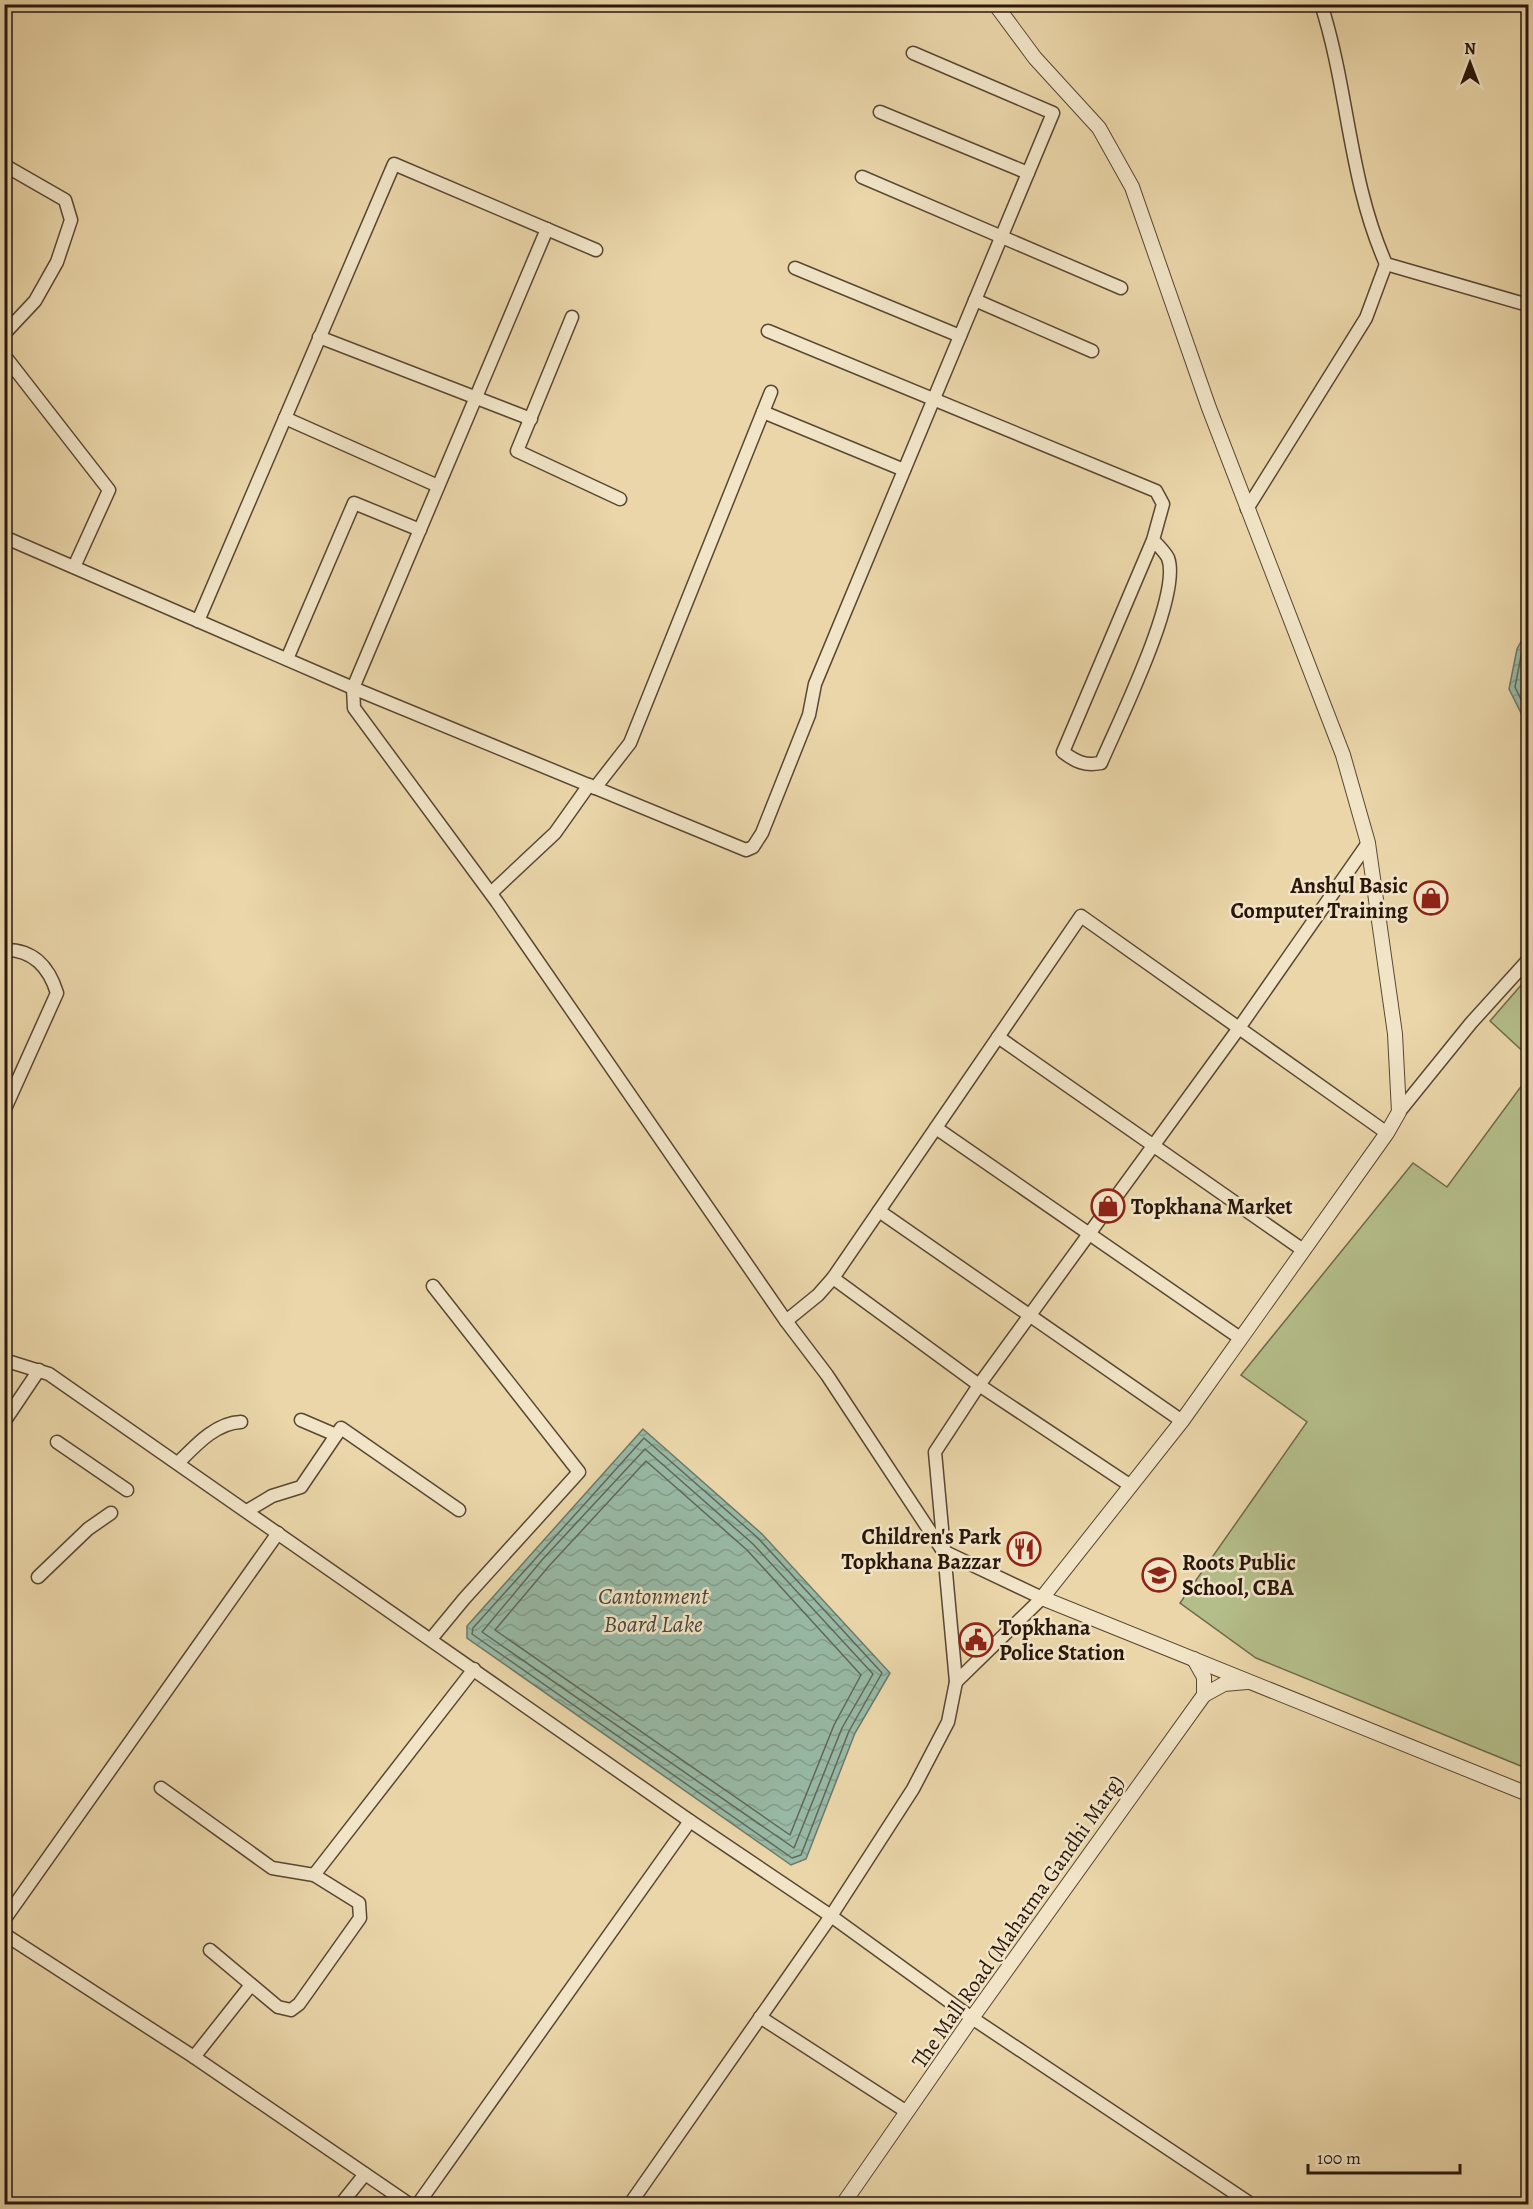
<svg xmlns="http://www.w3.org/2000/svg" width="1533" height="2209" font-family="Alegreya,serif">
<style>
.grass{fill:#b4be8a;stroke:#6e6a4b;stroke-width:1.5}
.water{fill:url(#water-waves);stroke:#6c7868;stroke-width:1.5}
.lines{fill:none;stroke-linecap:round;stroke-linejoin:round}
.shore{stroke:#606858;stroke-width:1.5}
.minor-casing{stroke:#594733;stroke-width:15}
.tertiary-casing{stroke:#594733;stroke-width:16}
.minor{stroke:#f1e4c7;stroke-width:12}
.tertiary{stroke:#f1e4c7;stroke-width:14}
.labels{text-anchor:middle;stroke-width:5;stroke-linejoin:round;paint-order:stroke}
.poi-label{font-size:22px;font-weight:bold;fill:#29170c;stroke:#f1e4c7;text-anchor:start}
.street-label{font-size:22px;fill:#29170c;stroke:#f1e4c7}
.water-label{font-size:24px;font-style:italic;fill:#4a483a;stroke:#f1e4c7}
</style>
<defs>
<pattern id="water-waves" width="16" height="10" patternUnits="userSpaceOnUse" patternTransform="scale(1.5)"><rect width="16" height="10" fill="#98b9a5"/><path d="M0 5q4-4 8 0t8 0" fill="none" stroke="#839e8d"/></pattern>
</defs>
<rect width="100%" height="100%" fill="#ead6a9"/>
<filter id="stains"><feTurbulence type="fractalNoise" baseFrequency=".00333" numOctaves="4"/><feColorMatrix values="0 0 0 0 .2 0 0 0 0 .09 0 0 0 0 .02 0 0 0 .5 -.17"/></filter>
<radialGradient id="worn" r=".72"><stop offset=".6" stop-color="#630" stop-opacity="0"/><stop offset="1" stop-color="#630" stop-opacity=".3"/></radialGradient>
<g class="grass">
<path d="M1528,977V1056L1490,1021Z"/>
<path d="M1528,1077V1769L1256,1658L1180,1603L1307,1422L1241,1375L1413,1163L1447,1187Z"/>
</g>
<g class="water">
<path d="M1528,629V727L1509,689L1517,649Z"/>
<path d="M643,1429L762,1534L890,1673L855,1733L806,1859L791,1865L467,1638V1626Z"/>
</g>
<g class="lines">
<g class="shore">
<path d="M1528,641L1522,651L1515,687L1528,714"/>
<path d="M644,1438L758,1538L882,1673L849,1731L801,1855L792,1858L472,1634L473,1628Z"/>
<path d="M645,1449L753,1544L873,1674L842,1728L794,1848L482,1632L542,1560Z"/>
<path d="M646,1461L747,1550L861,1675L834,1725L790,1835L495,1630L549,1566Z"/>
</g>
<g class="minor-casing">
<g id="minor">
<path d="M1321,4C1349,91 1348,178 1386,264L1528,305"/>
<path d="M880,112L1028,173"/>
<path d="M4,165L65,200L71,220L57,262L35,301L4,334"/>
<path d="M862,177L1121,288"/>
<path d="M547,229L353,688L354,708L497,902L786,1321L827,1375L943,1551L1042,1598L956,1682"/>
<path d="M795,268L960,336"/>
<path d="M975,300L1092,351"/>
<path d="M572,317L517,451L620,499"/>
<path d="M768,331L1156,491L1163,504L1153,540L1063,752C1076,762 1085,766 1101,763C1118,723 1182,595 1168,558C1165,552 1158,545 1153,540"/>
<path d="M319,337L531,419"/>
<path d="M4,355L109,490L74,567"/>
<path d="M763,412L904,470"/>
<path d="M285,418L438,486"/>
<path d="M1247,509L1366,318L1386,264"/>
<path d="M4,537L353,688L746,850L753,847L762,833L809,715L815,684L1053,113L913,53"/>
<path d="M198,621L394,164L596,250"/>
<path d="M287,659L354,503L420,530"/>
<path d="M595,788L630,743L771,392"/>
<path d="M491,893L555,833L589,785"/>
<path d="M4,950C33,949 49,967 57,993L4,1111"/>
<path d="M998,1037L1303,1250"/>
<path d="M1399,1112L1471,1023L1528,960"/>
<path d="M936,1128L1240,1338"/>
<path d="M879,1211L1182,1421"/>
<path d="M833,1278L979,1385L1131,1486"/>
<path d="M786,1321L818,1295L833,1278L1081,916L1387,1133"/>
<path d="M4,1360L49,1374L690,1821L831,1916L972,2018L1251,2204"/>
<path d="M301,1420L336,1435"/>
<path d="M4,1422L39,1370"/>
<path d="M57,1442L127,1490"/>
<path d="M178,1463C195,1446 215,1423 241,1422"/>
<path d="M247,1511L272,1496L301,1487L341,1428L459,1510"/>
<path d="M38,1577L88,1529L111,1513"/>
<path d="M431,1639L464,1599L579,1472L433,1286"/>
<path d="M161,1788L272,1868L314,1875L359,1903L360,1918L299,2004L291,2010L278,2007L210,1950"/>
<path d="M314,1875L474,1669"/>
<path d="M4,1920L278,1533"/>
<path d="M4,1934L194,2057L409,2204"/>
<path d="M760,2017L907,2112"/>
<path d="M194,2057L251,1985"/>
<path d="M341,2204L365,2174"/>
<path d="M418,2204L690,1821"/>
<path d="M630,2204L831,1916L913,1789L948,1722L956,1682L935,1452L979,1385L1239,1028L1368,843"/>
</g>
</g>
<g class="tertiary-casing">
<g id="tertiary">
<path d="M995,4L1035,58L1099,128L1132,187L1209,408L1343,755L1368,843L1395,1034L1399,1112L1387,1133L1182,1421L1042,1598L1528,1794"/>
<path d="M1204,1695L1224,1684L1247,1682"/>
<path d="M843,2204L972,2018L1204,1695V1677L1194,1659"/>
</g>
</g>
<use href="#minor" class="minor"/>
<use href="#tertiary" class="tertiary"/>
</g>
<defs>
<g id="shop-ring" transform="scale(1.725)"><circle r="9.5" fill="#f1e4c7" stroke="#8f2418" stroke-width="1.5"/><path d="M-5-2.5h2.3a2.7 3.5 0 0 1 5.4 0H5L5.5 6h-11ZM-1.5-2.5h3a1.5 2.3 0 0 0-3 0Z" fill="#8f2418"/></g>
<g id="restaurant-ring" transform="scale(1.725)"><circle r="9.5" fill="#f1e4c7" stroke="#8f2418" stroke-width="1.5"/><path d="M-5-6h1v4h1v-4h1v4h1v-4h1v5L-1.5 .5V6h-2V.5L-5-1ZM5-6V6H3V1.5H1.5Q1.5-4 5-6Z" fill="#8f2418"/></g>
<g id="school-ring" transform="scale(1.725)"><circle r="9.5" fill="#f1e4c7" stroke="#8f2418" stroke-width="1.5"/><path d="M0-5L7-2L0 1L-7-2ZM-4 1L0 2.5L4 1V4Q0 6-4 4Z" fill="#8f2418"/></g>
<g id="civic-ring" transform="scale(1.725)"><circle r="9.5" fill="#f1e4c7" stroke="#8f2418" stroke-width="1.5"/><path d="M-.6-6.5H3V-4.5H.6V-3L4-1V1h2V6H-6V1h2V-1L-.6-3ZM-1.2 2.5V6h2.4V2.5Z" fill="#8f2418"/></g>
</defs>
<g fill-rule="evenodd">
<use href="#shop-ring" x="1431" y="898"/>
<use href="#shop-ring" x="1108" y="1206"/>
<use href="#restaurant-ring" x="1024" y="1549"/>
<use href="#school-ring" x="1159" y="1575"/>
<use href="#civic-ring" x="976" y="1640"/>
</g>
<g class="labels">
<g class="poi-label">
<text x="1408" y="893" text-anchor="end">Anshul Basic<tspan x="1408" dy="25">Computer Training</tspan></text>
<text x="1131" y="1214">Topkhana Market</text>
<text x="1001" y="1544" text-anchor="end">Children's Park<tspan x="1001" dy="25">Topkhana Bazzar</tspan></text>
<text x="1182" y="1570">Roots Public<tspan x="1182" dy="25">School, CBA</tspan></text>
<text x="999" y="1635">Topkhana<tspan x="999" dy="25">Police Station</tspan></text>
</g>
<g class="street-label">
<text transform="translate(1017 1921) rotate(-55)" y="8">The Mall Road (Mahatma Gandhi Marg)</text>
</g>
<g class="water-label">
<text x="653" y="1604">Cantonment<tspan x="653" dy="28">Board Lake</tspan></text>
</g>
</g>
<rect width="1533" height="2209" fill="none" stroke="#ead6a9" stroke-width="24"/>
<rect x="6" y="6" width="1521" height="2197" fill="none" stroke="#29170c" stroke-width="3"/>
<rect x="12" y="12" width="1509" height="2185" fill="none" stroke="#29170c" stroke-width="1.5"/>
<g transform="translate(1470 63)" stroke="#f1e4c7" stroke-width="4.5" paint-order="stroke">
<path d="M0-4.5L10 22L0 15L-10 22Z" fill="#29170c"/>
<text y="-9" font-size="16" font-weight="bold" text-anchor="middle" fill="#29170c">N</text>
</g>
<path d="M1308 2164v9h152v-9" fill="none" stroke="#29170c" stroke-width="3"/>
<text x="1317" y="2164" font-size="18" fill="#29170c" stroke="#f1e4c7" stroke-width="4.5" paint-order="stroke">100 m</text>
<rect width="100%" height="100%" filter="url(#stains)"/>
<rect width="100%" height="100%" fill="url(#worn)"/>
</svg>
